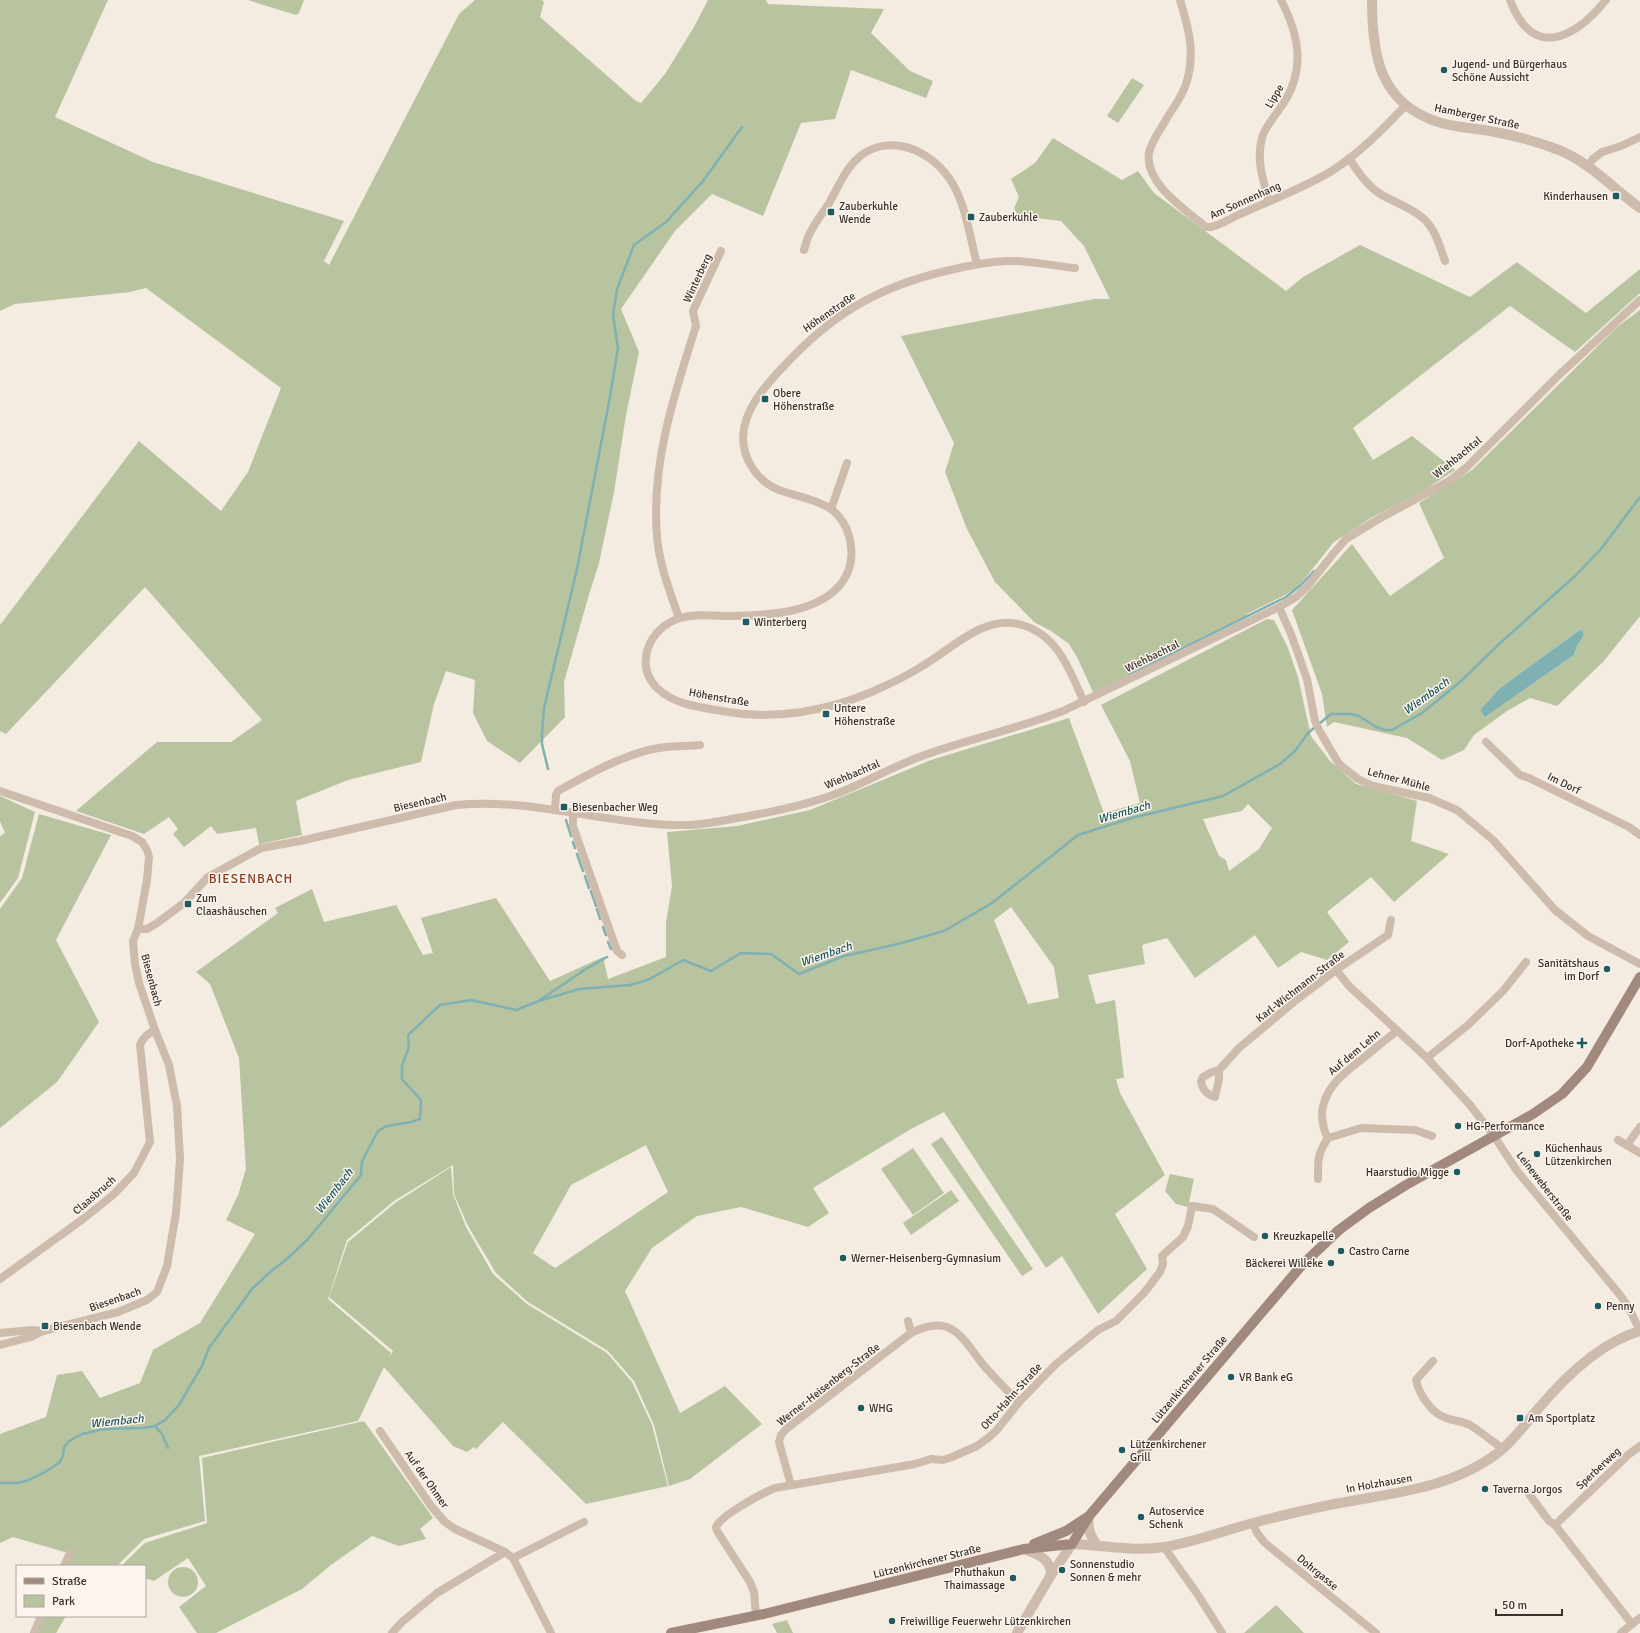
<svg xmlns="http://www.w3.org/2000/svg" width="1640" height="1633" font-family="Signika,sans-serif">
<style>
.green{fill:#b8c4a0;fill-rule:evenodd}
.water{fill:#7fb0b2}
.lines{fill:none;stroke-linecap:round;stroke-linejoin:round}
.stream{stroke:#7fb0b2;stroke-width:2.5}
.minor{stroke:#cdbbac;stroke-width:8}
.tertiary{stroke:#cdbbac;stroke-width:10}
.secondary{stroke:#a18a7d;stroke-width:10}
.poi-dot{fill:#1f5a5e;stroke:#fbf5ee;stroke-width:1.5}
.labels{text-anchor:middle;stroke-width:3;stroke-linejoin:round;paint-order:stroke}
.poi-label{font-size:11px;fill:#3b302b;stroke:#fbf5ee;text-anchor:start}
.street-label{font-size:11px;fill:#3b302b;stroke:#fbf5ee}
.water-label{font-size:12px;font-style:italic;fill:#1f5a5e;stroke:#fbf5ee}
.quarter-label{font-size:13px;letter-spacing:1px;fill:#8c3b22;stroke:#fbf5ee}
</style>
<rect width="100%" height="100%" fill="#f4ebe1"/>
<g class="green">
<path d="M0,0H108L55,117L153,162L344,221L324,261L329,265L459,14L475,0H542L544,2L540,17L636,101L641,103L665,74L694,27L708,0H766L768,4L884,9L871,33L910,71L933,81L926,98L851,70L835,119L801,123L763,216L712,194L675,231L621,309L639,352L626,415L614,492L599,563L588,598L564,682L565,717L520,763L487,741L473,713L475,680L446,671L434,704L421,762L348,780L296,801L302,835L259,844L256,828L217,834L211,826L184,847L173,834L178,829L169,817L144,834L76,811L157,742H231L262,720L145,587L6,734L0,731V625L139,441L221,511L248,472L281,388L146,288L130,292L15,304L0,311Z"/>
<path d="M248,0H304L299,13L296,15Z"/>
<path d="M1132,78L1144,85L1118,123L1107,116Z"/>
<path d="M1053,138L1122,180L1138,171L1154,193L1286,291L1303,277L1360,245L1470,297L1517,262L1586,313L1640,269V293L1575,352L1510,306L1353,428L1373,460L1412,436L1455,470L1423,491L1371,518L1334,542L1298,587L1285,595L1247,614V616L1097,693L1093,692L1078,659L1069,644L1051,631L1034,622L995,582L967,529L945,472L954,443L901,336L1094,299H1110L1084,246L1061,221L1018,216L1014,208L1019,197L1011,179L1035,163Z"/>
<path d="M1640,310V616L1603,662L1557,706L1530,698L1507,711L1474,735L1464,750L1442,760L1407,738L1334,722L1327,727L1322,694L1292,610L1352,544L1390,596L1444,558L1419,503L1472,470L1617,327ZM1577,632L1584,635L1577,646L1574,655L1485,717L1480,710L1500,688Z"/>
<path d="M1267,619L1274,620L1288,648L1298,677L1311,736L1330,761L1356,784L1417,801L1411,841L1449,854L1394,902L1371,877L1327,912L1349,942L1327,960L1301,952L1278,968L1255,935L1195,978L1167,938L1142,945L1145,964L1088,975L1096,1004L1115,1000L1124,1078L1116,1079L1120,1093L1165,1175L1115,1214L1147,1269L1098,1314L1062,1256L1046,1268L944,1112L911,1129L813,1188L829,1213L808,1227L741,1207L697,1216L652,1248L625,1291L680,1413L725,1386L762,1424L690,1479L669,1486L654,1425L634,1381L608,1351L528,1302L496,1273L468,1226L454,1194L453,1165L394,1201L347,1240L328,1299L391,1353L389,1358L393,1351L329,1297L348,1242L395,1203L451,1167L453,1194L466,1227L493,1274L527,1304L607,1353L632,1382L652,1425L668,1486L586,1504L503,1422L476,1449L474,1447L467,1452L453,1446L384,1367L358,1421L199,1456L205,1521L144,1539L117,1566H62L68,1553L13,1537L0,1543V1434L46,1417L57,1375L82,1371L100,1398L140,1383L153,1350L200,1323L255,1234L226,1220L238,1195L246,1169L239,1058L210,984L196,972L278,913L275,908L312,889L324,922L396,905L423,955L433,953L421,918L496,898L550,981L603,957L608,979L666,957V923L672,886L667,832L737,826L810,810L931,760L1069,718L1104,813L1140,803L1130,761L1101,705ZM1248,804L1272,828L1259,849L1229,871L1226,860L1219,856L1203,819L1242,811ZM1011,907L1054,967L1059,998L1028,1004L994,920ZM646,1145L668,1192L555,1268L533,1253L571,1185Z"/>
<path d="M0,796L35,812L18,878L0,903V836L5,833L0,821Z"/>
<path d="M39,814L111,835L56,940L99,1022L57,1082L0,1128V909L22,878Z"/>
<path d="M942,1137L1033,1269L1022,1276L931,1144Z"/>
<path d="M913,1148L944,1193L913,1215L881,1169Z"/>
<path d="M1170,1174L1194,1179L1188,1207L1176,1204L1165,1191Z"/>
<path d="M951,1190L959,1201L911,1235L903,1223Z"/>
<path d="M364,1421L433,1518L420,1529L426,1539L399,1546L372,1536L331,1565L302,1589L216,1633H197L179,1607L206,1586L188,1558L154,1581L145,1578V1566H121L145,1543L207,1523L202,1458Z"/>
<circle cx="183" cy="1582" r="15"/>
<path d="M1276,1605L1304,1633H1244Z"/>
<path d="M41,1616H66L56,1633H34Z"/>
<path d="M787,1620L793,1633H777L772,1624Z"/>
</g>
<path class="water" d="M1582,630L1584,635L1577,646L1574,655L1485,717L1480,710L1500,688L1577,632Z"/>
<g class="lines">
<g class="stream">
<path d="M1129,675L1286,597L1301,585L1314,571"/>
<path d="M548,769L542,744V733L544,708L577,569L610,397L618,348L613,315L617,289L634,245L666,222L703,181L742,127"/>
<path d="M566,820L571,836"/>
<path d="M573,842L575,848"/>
<path d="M577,854L583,871"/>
<path d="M585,876L589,888"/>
<path d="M591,891L596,906"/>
<path d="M597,909L600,919"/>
<path d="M603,927L606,935"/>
<path d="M608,942L611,949"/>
<path d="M540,1000L586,969L607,957"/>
<path d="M155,1426L162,1434L168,1448"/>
<path d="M0,1483H18L29,1480L45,1472L59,1463L63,1456L64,1447L69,1441L82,1434L104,1429L142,1428L155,1426L165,1420L179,1405L190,1386L202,1366L209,1348L252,1289L270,1272L287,1259L308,1239L361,1175L362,1161L378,1131L387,1126L411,1122L420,1119L421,1100L402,1079V1066L409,1047L408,1035L440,1005L471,1000L516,1010L539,1001L579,989L630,985L650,979L683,960L711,971L741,953L771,954L799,974L844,956L898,944L944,931L992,903L1078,835L1132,818L1223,796L1280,764L1295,751L1308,733L1331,714H1351L1359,716L1376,727L1385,730H1392L1422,713L1460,682L1498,645L1575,576L1601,549L1640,497"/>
</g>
<g class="minor">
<path d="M1180,0C1188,26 1195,51 1188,77C1185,92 1175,105 1167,118C1161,129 1152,140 1149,153C1144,183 1186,210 1206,227C1218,228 1233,216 1245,212C1274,199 1303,188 1330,172C1358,155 1384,128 1406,105"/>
<path d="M1510,0C1533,61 1575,38 1606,0"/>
<path d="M1349,158C1358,172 1367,186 1382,195C1396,203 1413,208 1425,220C1436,231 1440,247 1445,261"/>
<path d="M1587,167L1593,159L1602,152L1621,146L1640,137"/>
<path d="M1269,201C1263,180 1256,160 1262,138C1264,128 1277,113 1283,104C1306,69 1299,35 1281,0"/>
<path d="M804,250C806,244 807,238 810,233C815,223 822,214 828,205C835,193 841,179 849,168C877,130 925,144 949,178C965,200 970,237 977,264"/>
<path d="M1075,268C1053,266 1029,260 1007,261C986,262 966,266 946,271C877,287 831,315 783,367C765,386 744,409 743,437C743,460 758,482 779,490C808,501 839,500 849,536C853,550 852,564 846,576C826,614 765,616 728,616C712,616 695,613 680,618C650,627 633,664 657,688C675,706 705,708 728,712C774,720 826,711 869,693C888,685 907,676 924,665C954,647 985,614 1022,625C1058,635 1070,671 1084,702"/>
<path d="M831,509L847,463"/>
<path d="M1279,607L1291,634L1307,679L1315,721L1319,730L1339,764L1358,779L1373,786L1429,798L1457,810L1493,840L1555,910L1588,936L1640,964"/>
<path d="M679,618C670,592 659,564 657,536C651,464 674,395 696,326L693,311L721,251"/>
<path d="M1486,742L1520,775L1529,778L1629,827L1640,835"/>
<path d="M0,791L132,836L142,842L147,850L149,857L147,880L138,929L133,941L135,964L139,983L155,1030L169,1065L177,1106L180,1159L176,1213L167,1266L157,1292L147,1300L118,1312L43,1331L31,1337L0,1345"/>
<path d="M555,810L556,795L558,791C588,774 632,750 666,747C677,746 689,746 700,745"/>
<path d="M573,813V826L617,951L622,955"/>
<path d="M138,929H147L157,923L184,903L208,877L261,848L300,841L456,805C535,797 612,827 691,825C706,824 722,821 737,818C773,812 808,805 841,792C868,781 894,766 922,756C968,739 1017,729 1063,711L1279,607L1296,597L1307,587L1333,554L1346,539L1377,520L1449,481L1467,467L1559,375L1640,300"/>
<path d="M1336,970L1349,986L1427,1058L1470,1105L1494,1136L1517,1171L1620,1295L1629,1308L1640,1331"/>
<path d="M1427,1058L1468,1025L1503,991L1526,962"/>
<path d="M1219,1070V1079L1215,1097C1207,1095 1202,1089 1201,1081L1203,1077L1212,1072L1219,1070L1239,1048L1295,1001L1336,970L1388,935L1391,920"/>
<path d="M1328,1138L1361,1128L1415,1130L1432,1136"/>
<path d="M1618,1140L1640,1153"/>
<path d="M1627,1145L1640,1127"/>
<path d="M1318,1179C1318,1160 1317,1155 1328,1138C1323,1130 1322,1122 1322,1112C1325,1087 1343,1074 1361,1060C1373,1050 1385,1040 1397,1031"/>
<path d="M0,1279L83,1219L113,1195L134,1173L150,1142L140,1045C143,1037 148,1034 155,1030"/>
<path d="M908,1321L911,1333"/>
<path d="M0,1333L32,1330L43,1331"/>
<path d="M1433,1361L1416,1380C1419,1394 1431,1413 1446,1418C1454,1421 1462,1421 1470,1425C1481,1432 1492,1441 1503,1449"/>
<path d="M380,1431L431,1506L445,1522L455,1529L505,1552L513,1558L551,1633"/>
<path d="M791,1485L779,1442L781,1435L786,1429L911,1333C921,1328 935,1323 947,1327C963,1333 974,1354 985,1367C996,1379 1007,1391 1019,1402"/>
<path d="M1529,1494L1549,1521L1555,1525L1632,1624"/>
<path d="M1253,1523L1257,1533L1265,1543L1376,1633"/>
<path d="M1555,1525L1628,1455L1640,1446"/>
<path d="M1164,1547L1198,1595L1222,1633"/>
<path d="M513,1558L584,1522"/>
<path d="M64,1566L70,1553"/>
<path d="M756,1616L754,1592L750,1582L717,1531L716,1527C721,1515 763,1493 775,1488L915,1464L931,1459L943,1460L952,1457L977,1446L988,1438L996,1431L1019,1402L1056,1364L1098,1330L1116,1321L1144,1293L1160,1272L1163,1264L1162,1256L1183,1237L1188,1226L1192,1206L1213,1209L1254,1237"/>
<path d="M34,1633L41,1616"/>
<path d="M392,1633L402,1622L437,1593L505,1552"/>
<path d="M1621,1633L1640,1618"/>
</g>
<g class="tertiary">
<path d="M1372,0C1372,54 1379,103 1438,122C1456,128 1476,128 1495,132C1517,136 1538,142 1559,150C1589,162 1614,189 1640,208"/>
<path d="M1089,1516C1087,1529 1090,1536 1098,1546"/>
<path d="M1024,1549C1037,1554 1051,1558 1051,1575"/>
<path d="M1017,1633L1051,1575L1072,1544C1103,1545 1133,1552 1164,1547C1194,1542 1223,1531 1253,1523C1272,1518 1292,1513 1311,1509C1373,1494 1442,1494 1495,1455C1512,1443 1525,1424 1538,1409C1564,1378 1601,1342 1640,1331"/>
</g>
<g class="secondary">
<path d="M1034,1544L1066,1531L1086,1518"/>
<path d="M671,1633L764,1614L1024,1549L1072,1544L1089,1516L1302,1265L1339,1230L1369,1208L1406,1185L1533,1114L1562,1094L1587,1067L1640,977"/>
</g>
</g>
<g class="poi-dot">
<circle cx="1444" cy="70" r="4"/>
<rect x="1612" y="192" width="8" height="8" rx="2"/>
<rect x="827" y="208" width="8" height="8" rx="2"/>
<rect x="967" y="213" width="8" height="8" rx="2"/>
<rect x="761" y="395" width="8" height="8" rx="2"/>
<rect x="742" y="618" width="8" height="8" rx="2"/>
<rect x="822" y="710" width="8" height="8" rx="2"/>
<rect x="560" y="803" width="8" height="8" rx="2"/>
<rect x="184" y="900" width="8" height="8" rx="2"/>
<circle cx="1607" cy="969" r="4"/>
<path d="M1580 1037h4v4h4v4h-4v4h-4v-4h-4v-4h4z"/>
<circle cx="1458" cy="1126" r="4"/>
<circle cx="1537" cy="1154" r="4"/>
<circle cx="1457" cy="1172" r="4"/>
<circle cx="1265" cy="1236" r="4"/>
<circle cx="1341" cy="1251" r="4"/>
<circle cx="843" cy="1258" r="4"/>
<circle cx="1331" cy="1263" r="4"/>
<circle cx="1598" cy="1306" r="4"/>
<rect x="41" y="1322" width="8" height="8" rx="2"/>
<circle cx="1231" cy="1377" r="4"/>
<circle cx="861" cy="1408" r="4"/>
<rect x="1516" y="1414" width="8" height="8" rx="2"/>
<circle cx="1122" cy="1450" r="4"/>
<circle cx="1485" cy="1489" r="4"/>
<circle cx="1141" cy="1517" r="4"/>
<circle cx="1062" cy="1570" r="4"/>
<circle cx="1013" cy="1578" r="4"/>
<circle cx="892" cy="1621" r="4"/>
</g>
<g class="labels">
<g class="poi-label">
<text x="1452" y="68">Jugend- und Bürgerhaus<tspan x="1452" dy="13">Schöne Aussicht</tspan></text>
<text x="1608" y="200" text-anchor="end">Kinderhausen</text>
<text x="839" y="210">Zauberkuhle<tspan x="839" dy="13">Wende</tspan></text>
<text x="979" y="221">Zauberkuhle</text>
<text x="773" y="397">Obere<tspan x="773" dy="13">Höhenstraße</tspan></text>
<text x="754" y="626">Winterberg</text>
<text x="834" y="712">Untere<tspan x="834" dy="13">Höhenstraße</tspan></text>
<text x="572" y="811">Biesenbacher Weg</text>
<text x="196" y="902">Zum<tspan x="196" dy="13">Claashäuschen</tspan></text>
<text x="1599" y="967" text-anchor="end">Sanitätshaus<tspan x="1599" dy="13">im Dorf</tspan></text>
<text x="1574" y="1047" text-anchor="end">Dorf-Apotheke</text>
<text x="1466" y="1130">HG-Performance</text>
<text x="1545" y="1152">Küchenhaus<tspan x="1545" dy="13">Lützenkirchen</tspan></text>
<text x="1449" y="1176" text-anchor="end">Haarstudio Migge</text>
<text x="1273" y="1240">Kreuzkapelle</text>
<text x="1349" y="1255">Castro Carne</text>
<text x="851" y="1262">Werner-Heisenberg-Gymnasium</text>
<text x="1323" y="1267" text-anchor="end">Bäckerei Willeke</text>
<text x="1606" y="1310">Penny</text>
<text x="53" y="1330">Biesenbach Wende</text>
<text x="1239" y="1381">VR Bank eG</text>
<text x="869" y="1412">WHG</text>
<text x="1528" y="1422">Am Sportplatz</text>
<text x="1130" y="1448">Lützenkirchener<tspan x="1130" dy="13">Grill</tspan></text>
<text x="1493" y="1493">Taverna Jorgos</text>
<text x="1149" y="1515">Autoservice<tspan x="1149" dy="13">Schenk</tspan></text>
<text x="1070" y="1568">Sonnenstudio<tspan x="1070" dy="13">Sonnen &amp; mehr</tspan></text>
<text x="1005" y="1576" text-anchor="end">Phuthakun<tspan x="1005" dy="13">Thaimassage</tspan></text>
<text x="900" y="1625">Freiwillige Feuerwehr Lützenkirchen</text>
</g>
<g class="street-label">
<text transform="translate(1274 96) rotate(-60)" y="4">Lippe</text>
<text transform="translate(1477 116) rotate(12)" y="4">Hamberger Straße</text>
<text transform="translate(1245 200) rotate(-24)" y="4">Am Sonnenhang</text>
<text transform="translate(697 278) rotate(-65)" y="4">Winterberg</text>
<text transform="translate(829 312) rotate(-35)" y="4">Höhenstraße</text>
<text transform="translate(1457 457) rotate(-39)" y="4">Wiehbachtal</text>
<text transform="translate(1152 656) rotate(-26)" y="4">Wiehbachtal</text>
<text transform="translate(719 697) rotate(10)" y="4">Höhenstraße</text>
<text transform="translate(852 774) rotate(-23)" y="4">Wiehbachtal</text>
<text transform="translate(1399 779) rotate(15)" y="4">Lehner Mühle</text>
<text transform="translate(1564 783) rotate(26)" y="4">Im Dorf</text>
<text transform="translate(420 802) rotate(-13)" y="4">Biesenbach</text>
<text transform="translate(152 980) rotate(75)" y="4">Biesenbach</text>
<text transform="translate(1300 986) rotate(-38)" y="4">Karl-Wichmann-Straße</text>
<text transform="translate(1354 1052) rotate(-40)" y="4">Auf dem Lehn</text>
<text transform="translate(1545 1186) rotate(52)" y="4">Leineweberstraße</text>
<text transform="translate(94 1195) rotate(-41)" y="4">Claasbruch</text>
<text transform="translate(115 1299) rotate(-19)" y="4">Biesenbach</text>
<text transform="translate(1189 1379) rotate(-50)" y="4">Lützenkirchener Straße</text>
<text transform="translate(828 1384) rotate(-38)" y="4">Werner-Heisenberg-Straße</text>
<text transform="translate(1011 1396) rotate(-48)" y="4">Otto-Hahn-Straße</text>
<text transform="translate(1598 1468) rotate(-43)" y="4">Sperberweg</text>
<text transform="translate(427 1479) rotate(55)" y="4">Auf der Ohmer</text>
<text transform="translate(1379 1483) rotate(-10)" y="4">In Holzhausen</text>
<text transform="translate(927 1561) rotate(-14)" y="4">Lützenkirchener Straße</text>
<text transform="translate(1318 1572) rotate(39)" y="4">Dohrgasse</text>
</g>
<g class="water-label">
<text transform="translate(1426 696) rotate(-36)" y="4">Wiembach</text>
<text transform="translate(1124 812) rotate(-16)" y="4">Wiembach</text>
<text transform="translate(826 954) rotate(-19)" y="4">Wiembach</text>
<text transform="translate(334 1191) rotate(-52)" y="4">Wiembach</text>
<text transform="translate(117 1421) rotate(-6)" y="4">Wiembach</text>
</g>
<g class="quarter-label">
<text x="251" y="883">BIESENBACH</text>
</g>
</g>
<rect x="16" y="1565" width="130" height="52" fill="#fbf5ee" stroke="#aea6a0"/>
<rect x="24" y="1578" width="20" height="6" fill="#a18a7d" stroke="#aea6a0"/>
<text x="52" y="1585" font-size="12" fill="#3b302b">Straße</text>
<rect x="24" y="1595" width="20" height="12" fill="#b8c4a0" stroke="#aea6a0"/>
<text x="52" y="1605" font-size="12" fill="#3b302b">Park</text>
<path d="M1496 1609v6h66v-6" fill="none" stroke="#3b302b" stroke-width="2"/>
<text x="1502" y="1609" font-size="12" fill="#3b302b" stroke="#fbf5ee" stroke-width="3" paint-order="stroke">50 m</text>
</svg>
